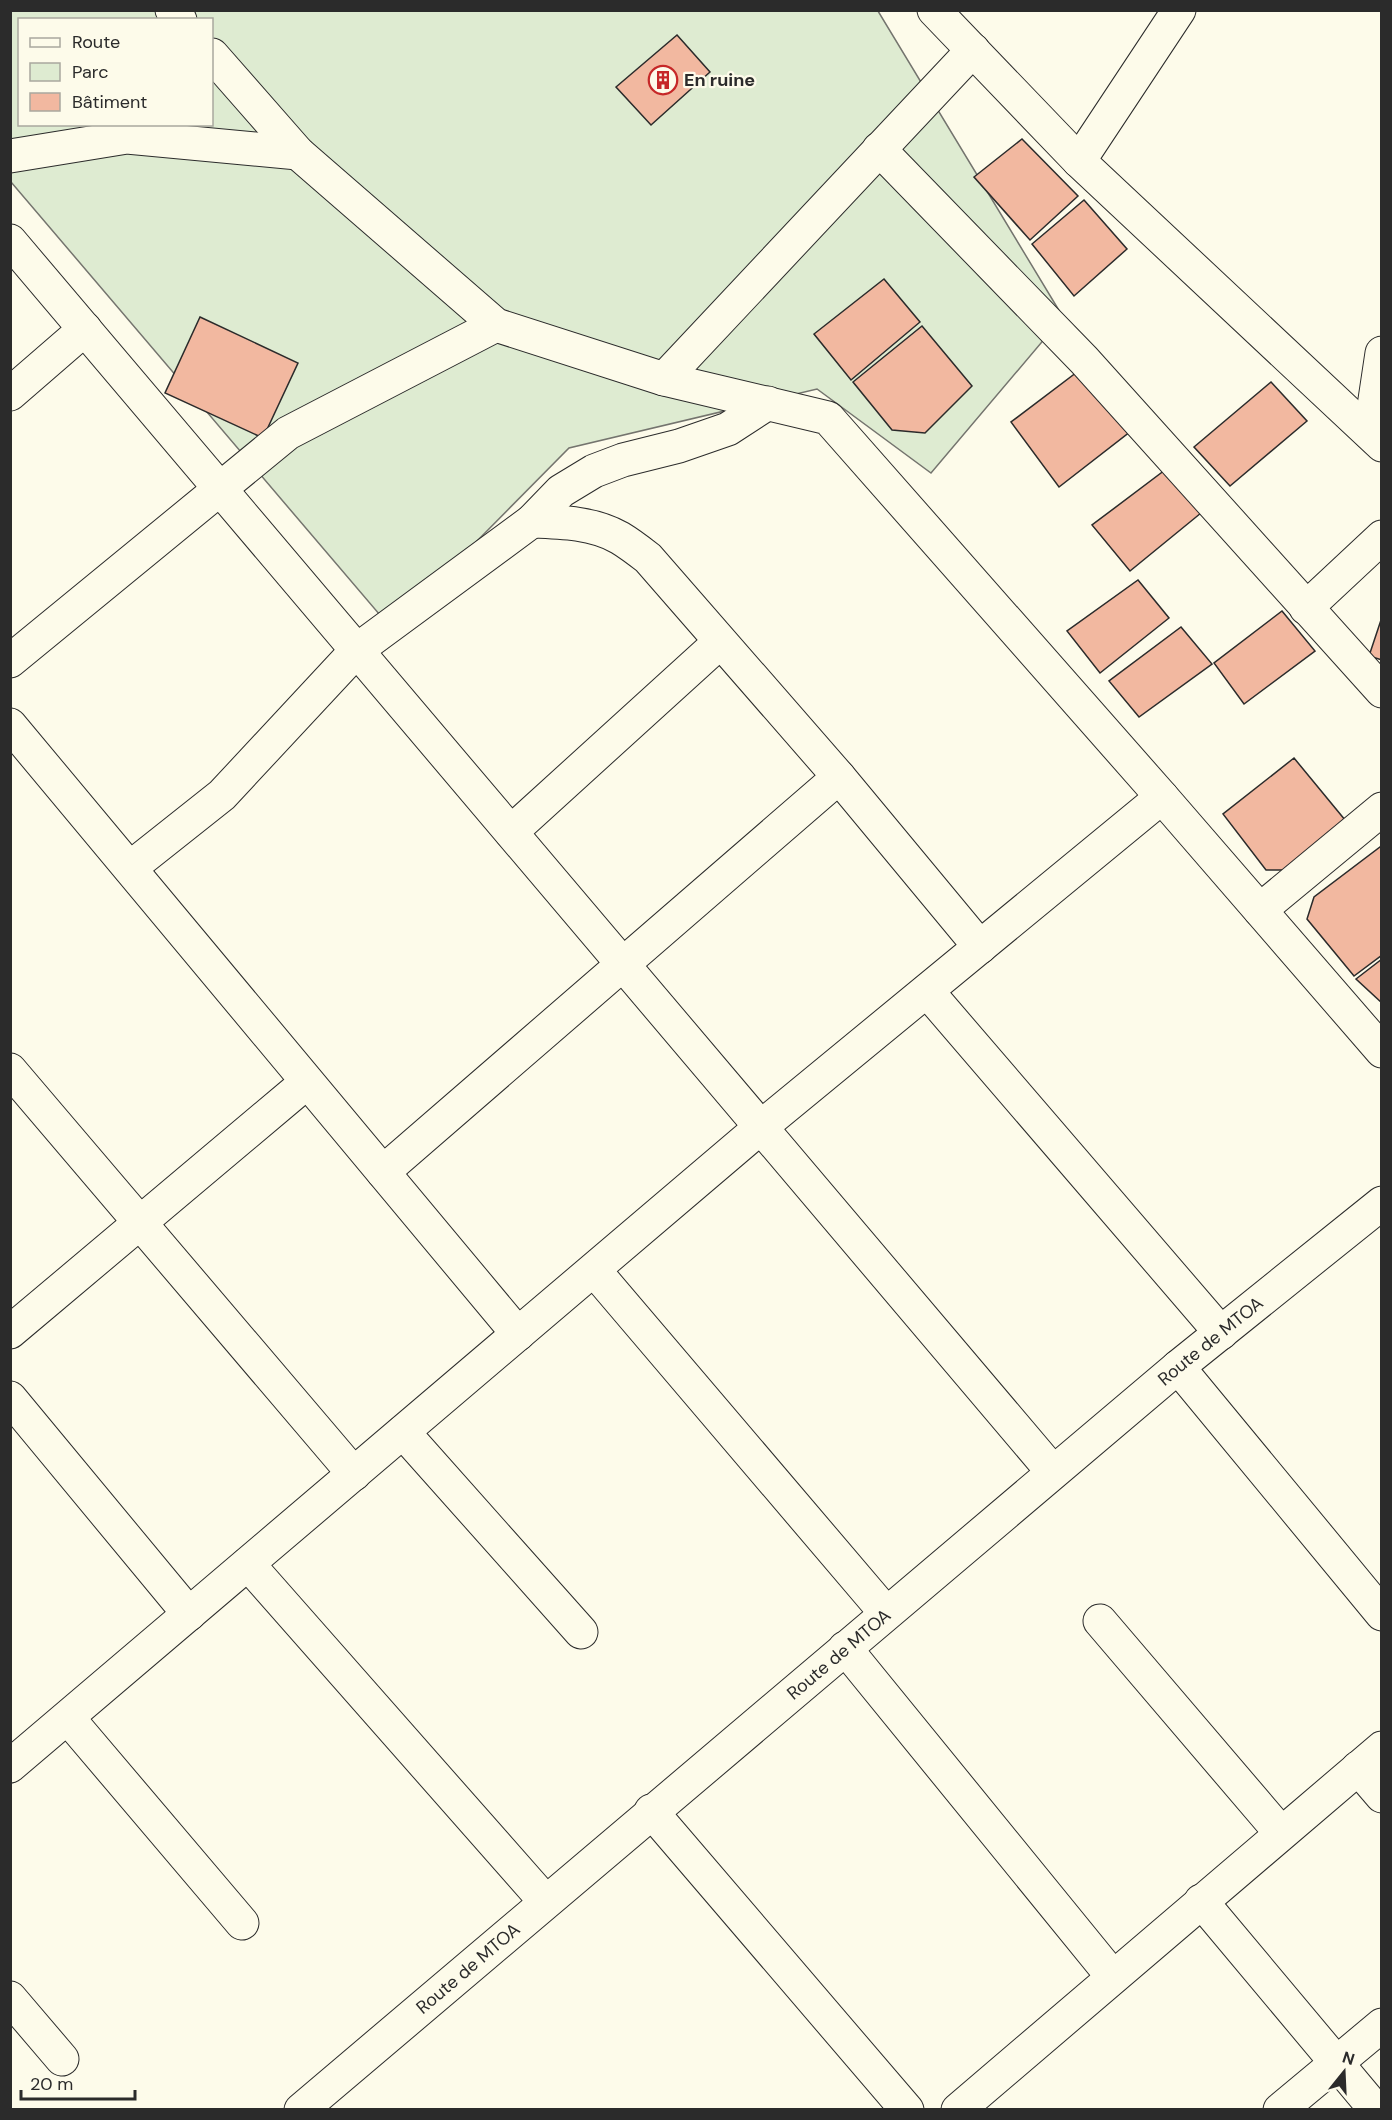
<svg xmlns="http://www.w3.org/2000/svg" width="1392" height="2120" font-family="'DM Sans',sans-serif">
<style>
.green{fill:#deebd1;stroke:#74746e;stroke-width:1.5;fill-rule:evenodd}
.building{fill:#f2b8a0;stroke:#2b2b2b;stroke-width:1.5}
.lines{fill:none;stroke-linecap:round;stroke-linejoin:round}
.minor-casing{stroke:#2b2b2b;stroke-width:35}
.minor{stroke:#fdfbea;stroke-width:33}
.labels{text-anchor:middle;stroke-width:4.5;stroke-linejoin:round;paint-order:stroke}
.poi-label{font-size:18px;font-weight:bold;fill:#2b2b2b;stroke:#fdfbea;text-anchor:start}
.street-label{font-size:18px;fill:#2b2b2b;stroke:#fdfbea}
</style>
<rect width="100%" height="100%" fill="#fdfbea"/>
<path class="green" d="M10,11H878L1063,317L931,473L817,389L569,448L391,628L11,182ZM20,20H212V124H20Z"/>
<g class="building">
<path d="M677,35L710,72L651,125L616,87Z"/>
<path d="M1022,139L1078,196L1030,240L974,177Z"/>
<path d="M1084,200L1127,249L1074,296L1032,244Z"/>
<path d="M884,279L920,322L851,380L814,334Z"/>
<path d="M200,317L298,363L263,438L165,393Z"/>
<path d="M922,326L972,386L925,433L892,430L853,382Z"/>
<path d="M1085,366L1131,431L1059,487L1011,422Z"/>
<path d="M1271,382L1307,421L1230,486L1194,447Z"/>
<path d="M1165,470L1201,513L1130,571L1092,525Z"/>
<path d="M1138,580L1169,618L1100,673L1067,631Z"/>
<path d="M1282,611L1315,651L1244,704L1214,663Z"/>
<path d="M1382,617V660L1369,656Z"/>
<path d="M1181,627L1212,664L1139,717L1109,681Z"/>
<path d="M1294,758L1350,826L1299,870H1266L1223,814Z"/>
<path d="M1380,847L1382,849V955L1354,976L1307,919L1314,897Z"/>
<path d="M1382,959V1003L1356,979Z"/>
</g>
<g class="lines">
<g class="minor-casing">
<g id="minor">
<path d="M172,10L180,20"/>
<path d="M934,10L1079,161L1382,445"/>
<path d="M212,55L298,153L496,325L664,379L828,418L1162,797L1382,1051"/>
<path d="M879,149L1084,360L1382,691"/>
<path d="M10,156L127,137L298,153"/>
<path d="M1079,161L1179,10"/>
<path d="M10,241L1053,1472"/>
<path d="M664,379L973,50"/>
<path d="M10,394L85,329"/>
<path d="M1370,433L1382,353"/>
<path d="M532,521C562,522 594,523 620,538C630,544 639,551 648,558L839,777L980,947"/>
<path d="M1306,608L1382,537"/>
<path d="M10,661L288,433L496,325"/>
<path d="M10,725L518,1334"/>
<path d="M511,832L720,642"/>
<path d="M130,868L222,795L357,650L532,521L561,491L594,471L623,460L679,446L728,429L768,403"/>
<path d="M1260,910L1382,809"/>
<path d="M927,991L1221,1333"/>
<path d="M10,1070L354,1474"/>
<path d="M383,1172L839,777"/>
<path d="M594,1270L886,1613"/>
<path d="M10,1332L307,1082"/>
<path d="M1178,1367L1382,1614"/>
<path d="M10,1398L189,1614"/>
<path d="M403,1432L581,1632"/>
<path d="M248,1564L545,1901"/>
<path d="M1100,1621L1281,1833"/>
<path d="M845,1648L1113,1977"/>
<path d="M68,1718L242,1923"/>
<path d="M10,1766L761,1127L1162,797"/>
<path d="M1358,1768L1382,1796"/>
<path d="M651,1811L907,2110"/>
<path d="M1201,1901L1376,2110"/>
<path d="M10,1998L62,2059"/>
<path id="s1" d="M301,2110L1178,1367L1382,1203"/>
<path d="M958,2110L1382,1748"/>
<path d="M1280,2110L1382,2025"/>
</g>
</g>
<use href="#minor" class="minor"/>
</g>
<defs>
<g id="building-ring" transform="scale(1.5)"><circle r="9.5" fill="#fdfbea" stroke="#c62828" stroke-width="1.5"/><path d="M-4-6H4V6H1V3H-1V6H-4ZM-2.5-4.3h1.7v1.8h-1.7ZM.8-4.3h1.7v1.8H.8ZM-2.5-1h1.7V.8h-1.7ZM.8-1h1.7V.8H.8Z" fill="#c62828"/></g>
</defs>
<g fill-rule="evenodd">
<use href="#building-ring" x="663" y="80"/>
</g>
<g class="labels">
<g class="poi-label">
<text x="684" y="86">En ruine</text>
</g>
<g class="street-label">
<text dy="6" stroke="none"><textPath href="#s1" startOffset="1191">Route de MTOA</textPath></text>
<text dy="6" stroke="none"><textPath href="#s1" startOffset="705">Route de MTOA</textPath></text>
<text dy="6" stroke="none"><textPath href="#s1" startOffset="219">Route de MTOA</textPath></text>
</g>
</g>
<rect width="1392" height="2120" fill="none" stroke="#2b2b2b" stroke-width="24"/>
<rect x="18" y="18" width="195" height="108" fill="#fdfbea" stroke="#a9a89e" stroke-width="1.5"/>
<rect x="30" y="38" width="30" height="9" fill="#fdfbea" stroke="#a9a89e" stroke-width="1.5"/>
<text x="72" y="48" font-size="18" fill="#2b2b2b">Route</text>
<rect x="30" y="63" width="30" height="18" fill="#deebd1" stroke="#a9a89e" stroke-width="1.5"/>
<text x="72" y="78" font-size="18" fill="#2b2b2b">Parc</text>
<rect x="30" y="93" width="30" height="18" fill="#f2b8a0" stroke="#a9a89e" stroke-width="1.5"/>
<text x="72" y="108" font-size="18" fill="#2b2b2b">Bâtiment</text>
<g transform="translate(1344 2072) rotate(18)" stroke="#fdfbea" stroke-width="4.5" paint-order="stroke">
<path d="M0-4.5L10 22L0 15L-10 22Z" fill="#2b2b2b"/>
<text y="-9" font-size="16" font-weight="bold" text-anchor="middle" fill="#2b2b2b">N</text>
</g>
<path d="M21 2090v9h114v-9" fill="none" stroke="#2b2b2b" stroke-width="3"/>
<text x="30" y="2090" font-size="18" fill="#2b2b2b" stroke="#fdfbea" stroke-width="4.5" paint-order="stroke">20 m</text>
</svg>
